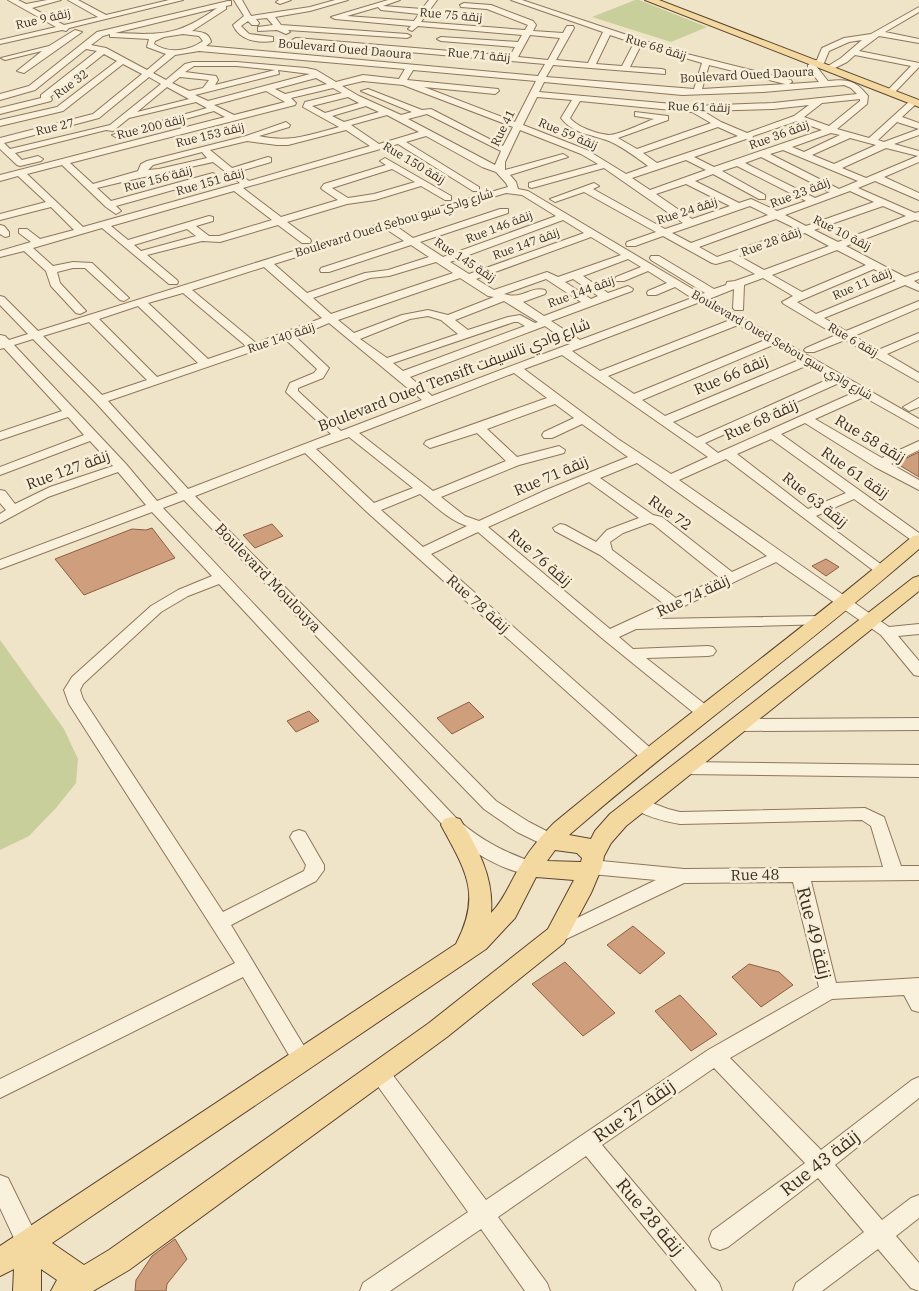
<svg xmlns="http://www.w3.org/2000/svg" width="919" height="1291" font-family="'IBM Plex Serif',Cairo,serif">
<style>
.green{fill:#c9cf9b}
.building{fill:#cf9f7d;stroke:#8d5f41}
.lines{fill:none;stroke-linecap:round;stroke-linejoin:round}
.minor-casing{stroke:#8d765c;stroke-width:2}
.major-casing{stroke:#5b4430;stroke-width:2}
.minor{fill:#faf1dc;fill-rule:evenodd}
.major{fill:#f3d9a0;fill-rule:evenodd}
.labels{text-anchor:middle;stroke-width:5;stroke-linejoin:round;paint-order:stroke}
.far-street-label{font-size:12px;fill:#3d2e20;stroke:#f7eed8}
.street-label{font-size:15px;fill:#3d2e20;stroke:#f7eed8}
.near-street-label{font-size:18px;fill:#3d2e20;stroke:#f7eed8}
</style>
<rect width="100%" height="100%" fill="#f0e4c8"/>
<g class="green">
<path d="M635,0H639L707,27L671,42L592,17Z"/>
<path d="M0,640L64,729L78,759L76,783L56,808L29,836L0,850Z"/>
</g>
<g class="building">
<path d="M919,452V477L896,463Z"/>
<path d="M272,524L283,536L255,548L243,535Z"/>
<path d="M152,528L175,558L84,595L55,559L132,529L146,530Z"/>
<path d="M826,559L839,567L826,576L812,566Z"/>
<path d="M469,702L484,717L452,734L437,718Z"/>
<path d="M309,711L319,721L296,732L287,721Z"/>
<path d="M633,926L665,953L640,974L607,945Z"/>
<path d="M565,962L615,1013L583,1036L532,984Z"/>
<path d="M749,964L779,972L793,985L761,1007L732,977Z"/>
<path d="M680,995L717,1034L691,1051L655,1011Z"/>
<path d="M175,1239L187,1259L167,1284L166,1291H135L136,1280L152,1256Z"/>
</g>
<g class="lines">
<g class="minor-casing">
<g id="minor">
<path d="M8,0H18L26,4L47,0H61L32,8L64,25L98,17L68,0H78L106,15L169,0H183L69,28L66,31L62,30L0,44V40L56,27Z"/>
<path d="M234,0H242L251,16L310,7L335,0H348L310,11L275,17L281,25L407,34L411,36L407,38L288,30L290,32L286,34L277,30L258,31V27L273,25L267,18L256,19L259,23L258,25H252L248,21L241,26L249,34L273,37V41C258,43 240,41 233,25L244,16Z"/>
<path d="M279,0H291L280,4L276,2Z"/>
<path d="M388,0H400L383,6L422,9L429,0H437L421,22L525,30L528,25L487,9L461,7L460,5L464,3L491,5L533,21L536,25L533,31L563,33L567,26H573L574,28L556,60L588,63L603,32L511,0H522L675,51L791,80L792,82L789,84L819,82L808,68V65L817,60L822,48L844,38L871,34L919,7V12L885,32L919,39V43L879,36L859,51L919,63V67L895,92L888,90L911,66L855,55L847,62L835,68L828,66L841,58L862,40L849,42L829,51L824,63L816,66L828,81C848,79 855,80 868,96L867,104L837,129L869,138L911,100L918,102L902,117L919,123V129L897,122L878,140L884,142L919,129V135L894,144L919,151V162L884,177L919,193V200L875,181L858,188L915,213L919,212V221L915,220L846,246L905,277L919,272V279L914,281L919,284V291L905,285L824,318L846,331L919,301V308L854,336L878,350L919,333V340L887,354L919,373V382L845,340L814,352H806L804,350L806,348L836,335L784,304L782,302L793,296L763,278L744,285L743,310H735L733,308L734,289L709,299L919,419V428L864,397L815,419L882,458L919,441V450L891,464L919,480V490L875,467L805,423L781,434L919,533V543L914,542L854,499L816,516L890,571L888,574H878L726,459L679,480L889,627L919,624V634L898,636L919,661V676L914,675L881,635L776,562L657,619L823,616L828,618L830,621L828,624L636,629L619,637L633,649L708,646L713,647L716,651L713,655L708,656L646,658L711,709L713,713L711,717L705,719L699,717L603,639L478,532L431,554L656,753L658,757L656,761L650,763L644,761L367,512L305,453L195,496L496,801L529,822L556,836L559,841L556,846L550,848L517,832L484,809L184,500L163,508L458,820C482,841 506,853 536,863L539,868L536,873C516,879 471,851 455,838L219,584L188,596L161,612L83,684L80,690L83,699L223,912L304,871L306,865L290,837L293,832L299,830L305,832L324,865V870L316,881L231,925L313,1061L310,1067L303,1070L296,1067L243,977L0,1098V1079L235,963L69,704L64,690L72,677L151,606L178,590L212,576L152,512L0,569V560L146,505L118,472L48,497L0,523V514L6,510L0,503V490L5,491L15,504L50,487L113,466L90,441L0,475V467L84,435L68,417L0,440V432L62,411L4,348L0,349V335L5,336L9,340L28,334L0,305V296L4,297L38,331L383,223L508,187L506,183L496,172L482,167L426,136L406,142L479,187V191H473L398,144L243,188L281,217L338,200L323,190L321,188L324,184L386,165L380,161L385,158L451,196V200H445L421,186L375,200L347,204L287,222L310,239L311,241L310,243H302L278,225L220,242L202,241L147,255L177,280L178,282L177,284H169L102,228L33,248L53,266L73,262L92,263L129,298L124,301L120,300L85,268H73L57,272L60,283L86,311L80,314L76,313L51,286L46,271L24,251L0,257V251L31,242L19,233V229H27L40,239L74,230L51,207L0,220V214L46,202L18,176L0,181V175L225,117L214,111L117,138L112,135L207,108L196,102L129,118L113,131L106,130L15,153L22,160L38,156L43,159L41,161L20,166L17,165L0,149V138L93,114L142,74L123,64L63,111L0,126V120L57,107L117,61L104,54L50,97L52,99L51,101L0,114V108L41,98V95L97,51L86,49L35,90L0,100V94L29,86L97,32L228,1H231V5L226,6V9L192,31C201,32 209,32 211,42L206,46L538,76L545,64L296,42L292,40L296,38L510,56L515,47L441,41L437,39L441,37L518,42L522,35L418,26L412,31L408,29L411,26L335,19L331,17ZM378,7L381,10L419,14L414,21L347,16ZM217,8C178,36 162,35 115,33ZM110,34V37H113L149,39L147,47L166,54L147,70L106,48L91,45L103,36ZM183,34L199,36L203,41C189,51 169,54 154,44L155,41L164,37ZM530,35L560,38L548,60L518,57ZM610,35L634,43L622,66L596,64ZM641,45L702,63L694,89L546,77L553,65L665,74V70L662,69L630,67ZM199,51L405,69L399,79L363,75L336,82L316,70L306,68L237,62H193L185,64L166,80L153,73L175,55ZM709,65L785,84H787L702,89ZM194,66H237L275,70L215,85L218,80L216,76L185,72ZM278,70L310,74L208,101L195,95L279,74ZM413,70L536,81L515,122L424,87L495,94L499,91L498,89L407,80ZM149,77L161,84L110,125L10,149L4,143L99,118ZM180,77L209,80L203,88L189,91L172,83ZM316,78L327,84L285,94L275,89ZM363,81L403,85L513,127L503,146L431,109L422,110L368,89L361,91L412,112L401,115L359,96L342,86ZM544,82L682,95L763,92L844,85L851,88L857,94L773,103L695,106L539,92ZM167,87L189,99L137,112ZM333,88L342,93L305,102L303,107L339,127C309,135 289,143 259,136L289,127L290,125L286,122L246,136L147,161L141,164L138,171L93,184L70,163L295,105L296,103L291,98ZM266,91L285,102L234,115L214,105ZM348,97L359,103L325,113L312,106ZM537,97L572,100L561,118C573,134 591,134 609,141C623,147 636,157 648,166L626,174L587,150L523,125ZM860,99V101L829,126L804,117L822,103ZM580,101L692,112L711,123L637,149L618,138L668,120V116L635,112V116L654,119C643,123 619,135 609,135C597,134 577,127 570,118ZM809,105L794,116L747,133L721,122L703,111L773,109ZM366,106L379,112L344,122L332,116ZM427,114L501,151L495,165L408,119ZM387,115L419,132L379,144L351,125ZM797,121L822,130L714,167L694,157L746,139H752L753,136ZM718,127L738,136L657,163L643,153ZM346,130L370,146L249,181L237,172L271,162V158L268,157L232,168L210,150L247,141L277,145H288ZM520,130L581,154L598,164L529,183V187L532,188L604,168L683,223L665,229L593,189L599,186L594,183L550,199L555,202L584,192L656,232L627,242L626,244L627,246H635L663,236L712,263L716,264L730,260L755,274L735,281L727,282L726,285L714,289L659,256H651L650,258L651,260L705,293L701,294L528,191L518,189L516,182L510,175L568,157L563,154L505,170V162ZM831,133L840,135L804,152L792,147ZM850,138L876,145L834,164L812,155ZM886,148L918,156L866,178L842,168ZM783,150L858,181L839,189L770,154ZM202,152L207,158L159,169L148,170L153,165ZM761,157L830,192L815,198L745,163ZM686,160L706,170L650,190L632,178ZM213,162L240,183L83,227L27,174L62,165L106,207L116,214L121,211L116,206L216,178L218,176L213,173L111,201L97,188C136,178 174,171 213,162ZM737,166L806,201L777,211L751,199L739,203L695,181L713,174L759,199H765V195L722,171ZM392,169L415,182L374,194L348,198L332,188ZM686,184L730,206L692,219L656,194ZM234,191L272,220L219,236H209L196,226L213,221V217L209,216L128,240L111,226ZM850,191L874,202L806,226L785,215ZM506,193L522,195L556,216L443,257L420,242L508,213V209H500L413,238L396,226ZM750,206L768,215L691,243L672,233ZM883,206L906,216L838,242L814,230ZM776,219L797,229L717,257L699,247ZM563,220L584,233L469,274L450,262ZM187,229L196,236L141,251L134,245ZM386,229L404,241L321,268L320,270L321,272H329L411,245L429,257L388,270L365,273L307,293L274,264ZM805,233L829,246L764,270L739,256ZM591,237L621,255L558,277L547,272L494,290L476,279ZM837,250L866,265L802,292L772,275ZM628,259L641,267L616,277L615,279L616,281H624L648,271L667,283L648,291L647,293L648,295H656L675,287L692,298L580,340L551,321L632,291L633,289L628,286L608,293L583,276ZM436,262L453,273L331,314L313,298L370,278L389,276ZM264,267L322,318L256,343L192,290ZM874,269L896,281L816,314L797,302ZM460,278L488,296L494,297L448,315L428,310L402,315L354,333L338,320ZM546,279L581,302L544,316L523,302L545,294L546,292L545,290C529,286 524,300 504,294ZM573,279L598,296L591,299L565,282ZM183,293L246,346L208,359L148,303ZM504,301L538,322L535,323L520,315L508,317L468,330L455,320ZM700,302L730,320L600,371L572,351ZM138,306L198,363L157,377L99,319ZM428,316L441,320L458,334L387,358L360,339L410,319ZM89,322L147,380L102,395L43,336ZM514,322H518L525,326L403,371L393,363ZM329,323L422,400L341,431L298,391V388L323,378L329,368L296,337ZM738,325L765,340L634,394L608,376ZM545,326L570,344L432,396L410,377ZM33,339L96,403L178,493L157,501L126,464L14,345ZM286,340L317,369L314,373L290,383L286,392L331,434L188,489L108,401ZM773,345L799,360L665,416L642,400ZM562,355L708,457L671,474L618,439L524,369ZM808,365L831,378L697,438L673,422ZM514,373L547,398L426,441L424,444L430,448L477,433L506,461L433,491L359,433ZM839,383L855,392L718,453L705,443ZM555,404L574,418L544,432L542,435L544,438H552L582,424L628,457L546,490L479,521L465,516L441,497L519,465L564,453L565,450L559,446L517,457L487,429ZM349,437L413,488L374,503L316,449ZM771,439L846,493L808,509L737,454ZM637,463L767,556L732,572L662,517L653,515L600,478ZM589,482L639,518L607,530L596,542L565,525L560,524L553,528L555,531L600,555L664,604L610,629L488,527ZM420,494C434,505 449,520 467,526L423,547L381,510ZM650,523L653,524L720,578L676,598L612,550L610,542L623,533Z"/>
<path d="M75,30L82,32L24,73L17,71L42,51L5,60L1,58L49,46Z"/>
<path d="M0,225L4,226L9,232V236L5,237L0,234Z"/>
<path d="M919,398V407L909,411L903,407Z"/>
<path d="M919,718V730L740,731L734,729L732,725L734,721L740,719Z"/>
<path d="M685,762L919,765V777L685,774L679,772L677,768L679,764Z"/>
<path d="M639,798L668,809L680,812L865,808L884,817L901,866H919V880L811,881L836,983L919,978V1012L912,1010L904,995L832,999L730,1058L821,1150L912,1080L919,1077V1098L835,1165L882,1220L911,1198L919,1195V1218L896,1236L919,1263V1291L911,1288L878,1249L822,1291H793L796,1283L864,1232L818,1178L728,1247L720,1250L712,1247L709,1239L712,1231L805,1163L714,1068L602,1145L719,1283L722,1291H697L586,1156L498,1217L547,1283L550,1291H525L481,1229L390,1291H360L363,1283L468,1212L372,1078L369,1072L372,1066L379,1063L386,1066L486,1200L708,1050L819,987L793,882L684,883L562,941L556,944L550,941L547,936L550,931L656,880L591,874L585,872L582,867L585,862L591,860L684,869L883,867L871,826L862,820L680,824C667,822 637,815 631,804L633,800Z"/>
<path d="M0,1175L8,1178L36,1235L39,1243L36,1251L28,1254L20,1251L0,1208Z"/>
</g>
</g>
<g class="major-casing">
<g id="major">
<path d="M645,0H659L919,100V107Z"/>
<path d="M919,535V549C805,648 683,736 569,835L591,839L595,831L610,814L913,578L919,576V591L626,826L611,843L604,856L602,867L591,893L564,943L447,1037L129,1270L93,1291H51L57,1280L41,1269V1291H13L14,1269L0,1276V1246L456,944C482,894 466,871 441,825L444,819L452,817L460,819C478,849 494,877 491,913C505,899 511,880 522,863C531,848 542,835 554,823C672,725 796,635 913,536ZM555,850L577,853L582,858L581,862L547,861ZM536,877L574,880L548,929L429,1023L109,1250L84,1265L52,1243L486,949L515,918Z"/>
</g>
</g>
<use href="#minor" class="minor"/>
<use href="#major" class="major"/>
</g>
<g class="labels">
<g class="far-street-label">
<text transform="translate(451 15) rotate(5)" y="4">Rue 75 زنقة</text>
<text transform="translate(43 19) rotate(-13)" y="4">Rue 9 زنقة</text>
<text transform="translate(656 47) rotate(17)" y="4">Rue 68 زنقة</text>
<text transform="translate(345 49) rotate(5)" y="4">Boulevard Oued Daoura</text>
<text transform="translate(479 55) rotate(5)" y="4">Rue 71 زنقة</text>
<text transform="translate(747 75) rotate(-3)" y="4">Boulevard Oued Daoura</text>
<text transform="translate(71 84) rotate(-37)" y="4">Rue 32</text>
<text transform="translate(699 107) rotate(2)" y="4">Rue 61 زنقة</text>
<text transform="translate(55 127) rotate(-14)" y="4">Rue 27</text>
<text transform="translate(151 127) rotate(-14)" y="4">Rue 200 زنقة</text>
<text transform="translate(503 128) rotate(-64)" y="4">Rue 41</text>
<text transform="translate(568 134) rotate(23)" y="4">Rue 59 زنقة</text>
<text transform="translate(210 135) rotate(-14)" y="4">Rue 153 زنقة</text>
<text transform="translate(779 135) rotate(-20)" y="4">Rue 36 زنقة</text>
<text transform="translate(414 163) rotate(31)" y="4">Rue 150 زنقة</text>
<text transform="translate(158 179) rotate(-15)" y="4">Rue 156 زنقة</text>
<text transform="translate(210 182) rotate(-16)" y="4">Rue 151 زنقة</text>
<text transform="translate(800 193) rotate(-21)" y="4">Rue 23 زنقة</text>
<text transform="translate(687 211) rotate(-18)" y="4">Rue 24 زنقة</text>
<text transform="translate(394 223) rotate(-17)" y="4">Boulevard Oued Sebou شارع وادي سبو</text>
<text transform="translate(499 227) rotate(-21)" y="4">Rue 146 زنقة</text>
<text transform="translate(842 233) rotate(27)" y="4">Rue 10 زنقة</text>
<text transform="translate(771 242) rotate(-20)" y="4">Rue 28 زنقة</text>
<text transform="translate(526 244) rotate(-20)" y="4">Rue 147 زنقة</text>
<text transform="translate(465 260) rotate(33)" y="4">Rue 145 زنقة</text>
<text transform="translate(862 284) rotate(-23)" y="4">Rue 11 زنقة</text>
<text transform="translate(581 292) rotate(-20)" y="4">Rue 144 زنقة</text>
<text transform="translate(281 338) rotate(-19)" y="4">Rue 140 زنقة</text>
<text transform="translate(853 340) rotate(30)" y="4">Rue 6 زنقة</text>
<text transform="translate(782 345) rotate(30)" y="4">Boulevard Oued Sebou شارع وادي سبو</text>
</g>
<g class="street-label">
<text transform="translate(454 375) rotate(-21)" y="5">Boulevard Oued Tensift شارع وادي تانسيفت</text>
<text transform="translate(731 375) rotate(-23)" y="5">Rue 66 زنقة</text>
<text transform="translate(761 420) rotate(-24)" y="5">Rue 68 زنقة</text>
<text transform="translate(870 439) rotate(31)" y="5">Rue 58 زنقة</text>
<text transform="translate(68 470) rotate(-20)" y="5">Rue 127 زنقة</text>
<text transform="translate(855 473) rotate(35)" y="5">Rue 61 زنقة</text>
<text transform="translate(551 476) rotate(-23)" y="5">Rue 71 زنقة</text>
<text transform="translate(815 500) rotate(39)" y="5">Rue 63 زنقة</text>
<text transform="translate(670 513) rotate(35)" y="5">Rue 72</text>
<text transform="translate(540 558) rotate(41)" y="5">Rue 76 زنقة</text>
<text transform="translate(268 578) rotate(46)" y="5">Boulevard Moulouya</text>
<text transform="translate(693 596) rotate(-25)" y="5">Rue 74 زنقة</text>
<text transform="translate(478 604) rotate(42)" y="5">Rue 78 زنقة</text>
<text transform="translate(755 875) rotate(-1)" y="5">Rue 48</text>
</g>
<g class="near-street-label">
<text transform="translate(814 933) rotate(76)" y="6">Rue 49 زنقة</text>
<text transform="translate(634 1111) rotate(-35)" y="6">Rue 27 زنقة</text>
<text transform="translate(820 1163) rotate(-38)" y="6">Rue 43 زنقة</text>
<text transform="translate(650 1217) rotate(50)" y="6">Rue 28 زنقة</text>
</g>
</g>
</svg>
